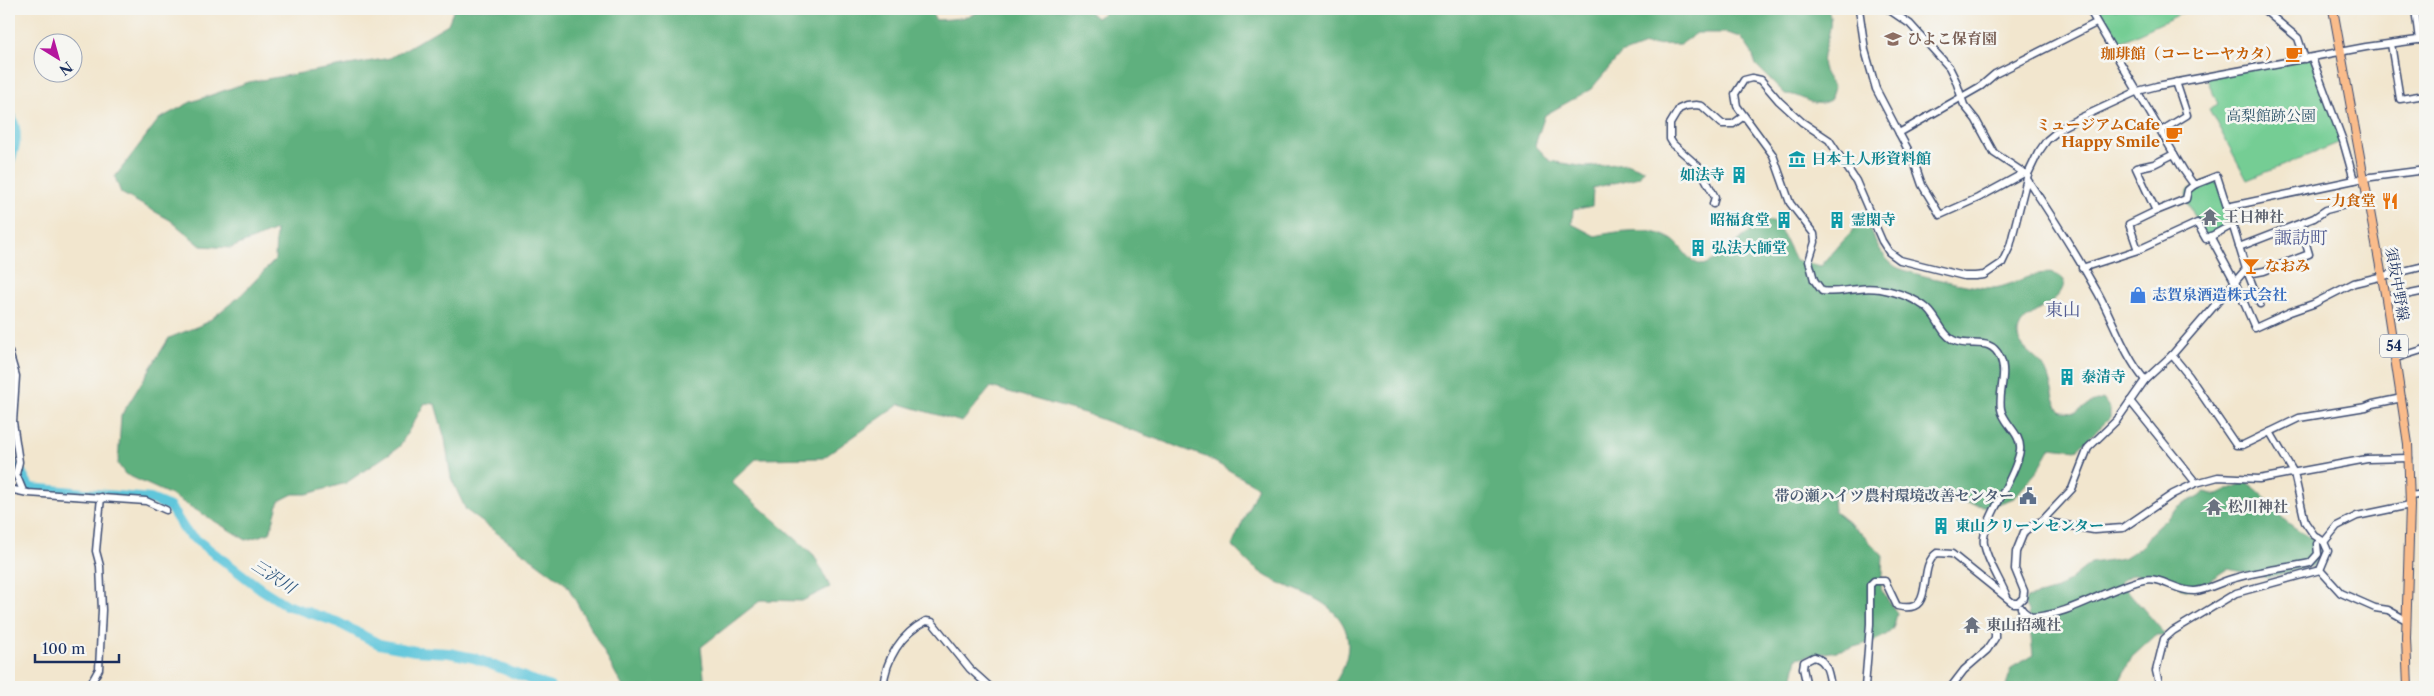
<svg xmlns="http://www.w3.org/2000/svg" width="2434" height="696" font-family="'Libre Caslon Text','Noto Serif JP',serif">
<style>
.green{fill:#74cd94;stroke:#487e79}
.forest{fill:#5fb07e;stroke:#3d706e}
.lines{fill:none;stroke-linecap:round;stroke-linejoin:round}
.river{stroke:#5fc6db;stroke-width:10}
.minor-casing{stroke:#3b4a6f;stroke-width:9}
.major-casing{stroke:#3b4a6f;stroke-width:10}
.minor{stroke:#fff;stroke-width:6}
.major{stroke:#fabc8b;stroke-width:8}
.labels{text-anchor:middle;stroke-width:5;stroke-linejoin:round;paint-order:stroke}
.shield{fill:#f6f6f2;stroke:#5d6b8a;stroke-width:1}
.shield-label{font-size:14px;font-weight:bold;fill:#1b2f5e}
.education-label{font-size:15px;font-weight:bold;fill:#785e54;stroke:#f6f6f2;text-anchor:start}
.food-label{font-size:15px;font-weight:bold;fill:#c56008;stroke:#f6f6f2;text-anchor:end}
.park-label{font-size:15px;fill:#31566c;stroke:#f6f6f2}
.culture-label{font-size:15px;font-weight:bold;fill:#0d838f;stroke:#f6f6f2;text-anchor:start}
.worship-label{font-size:15px;font-weight:bold;fill:#5b616d;stroke:#f6f6f2;text-anchor:start}
.street-label{font-size:15px;fill:#1b2f5e;stroke:#f6f6f2}
.shop-label{font-size:15px;font-weight:bold;fill:#366cbe;stroke:#f6f6f2;text-anchor:start}
.service-label{font-size:15px;font-weight:bold;fill:#4e5e75;stroke:#f6f6f2;text-anchor:end}
.water-label{font-size:16px;font-style:italic;fill:#2c557d;stroke:#f6f6f2}
.quarter-label{font-size:18px;fill:#525c92;stroke:#f6f6f2}
</style>
<rect width="100%" height="100%" fill="#f6f6f2"/>
<filter id="ink" filterUnits="userSpaceOnUse"><feTurbulence type="fractalNoise" baseFrequency=".02" numOctaves="2"/><feDisplacementMap in="SourceGraphic" scale="10" xChannelSelector="R" yChannelSelector="G"/><feConvolveMatrix kernelMatrix="1 2 1 2 8 2 1 2 1" color-interpolation-filters="sRGB"/></filter>
<filter id="wash" filterUnits="userSpaceOnUse"><feTurbulence type="fractalNoise" baseFrequency=".0096" numOctaves="4" result="noise"/><feDisplacementMap in="SourceGraphic" scale="20" xChannelSelector="R" yChannelSelector="G"/><feGaussianBlur stdDeviation="1.12" result="paint"/><feColorMatrix in="noise" values="0 0 0 0 0 0 0 0 0 0 0 0 0 0 0 0 0 1.4 0 .05"/><feComposite in="paint" operator="in"/></filter>
<g filter="url(#wash)">
<rect width="100%" height="100%" fill="#f2e6ce"/>
<g class="green">
<path d="M2098,9H2191L2116,44Z"/>
<path d="M2312,58L2343,141L2247,180L2209,109L2218,104L2206,77Z"/>
<path d="M2217,176L2232,225L2206,239L2186,199L2188,190Z"/>
</g>
<g class="forest">
<path d="M454,9H928L936,20C952,19 969,19 983,9H1086L1096,18L1110,9H1828C1837,32 1817,51 1824,71C1826,76 1831,82 1834,88L1830,100C1811,110 1804,94 1785,94L1756,65L1752,53L1741,37L1727,33H1697L1681,44L1645,45L1621,54L1591,89L1545,115L1535,145L1550,161L1586,167L1626,163L1644,170L1639,177L1593,188L1592,206L1573,210L1572,224L1595,236C1619,231 1652,225 1674,241C1685,250 1687,262 1703,265C1734,253 1741,232 1768,220L1778,225L1795,260L1821,266L1866,215C1870,231 1881,258 1896,267C1910,274 1976,289 1993,288C2014,287 2046,261 2064,280C2065,306 2021,310 2018,333C2017,347 2035,356 2043,366C2052,379 2051,396 2059,409L2062,412L2076,413L2091,403L2103,399L2110,409V418L2076,450L2051,447L2038,470L2014,498L1990,507L1881,490L1846,489L1833,500L1834,511L1859,531L1883,556L1881,590L1897,613C1896,617 1895,624 1893,628C1883,646 1817,654 1797,658L1793,676L1794,687H1332C1353,657 1357,625 1321,602C1302,590 1278,585 1260,572C1249,565 1241,554 1232,546L1258,487L1206,457L1084,413L991,387L962,422L900,404L823,458L756,459L731,482L814,555L830,587L802,601L761,600L701,647L705,687H623L567,585L466,510L451,478L445,439L435,404L425,403L399,447L346,483L307,494H293L279,501L270,533L246,540L171,495L125,474L118,464L121,416L169,338L206,323L239,297L275,260L276,230L231,248L201,246L170,220L121,193L115,177L159,119L191,102L249,82L390,58L448,24Z"/>
<path d="M2245,482C2263,490 2272,509 2287,522C2297,530 2309,536 2320,544L2322,554L2313,566L2269,577L2227,569L2198,588L2184,590L2170,579L2132,574L2120,582L2166,635H2156L2132,657L2118,684L2114,687H2006L2011,668L2033,655L2028,611L2024,603L2027,598L2057,590L2091,563L2123,558L2142,546L2151,533L2179,507L2205,492L2217,495Z"/>
</g>
<g class="lines">
<g class="river">
<path d="M9,113C20,131 16,145 9,164"/>
<path d="M9,432L12,464"/>
<path d="M9,463L21,472L30,488L151,499L170,507L186,532L261,589L286,605L337,622L379,644L415,651L449,653L474,658L550,687"/>
</g>
</g>
</g>
<g filter="url(#ink)">
<g class="lines">
<g class="minor-casing">
<g id="minor">
<path d="M1859,9L1865,50L1876,89L1899,133"/>
<path d="M1888,9L1910,24L1949,67L1956,81L1964,105L1976,120L1994,153L2024,173"/>
<path d="M2089,9L2184,171L2194,185L2217,176L2227,207"/>
<path d="M2263,9L2298,38L2305,59"/>
<path d="M2415,9L2419,40"/>
<path d="M2391,44L2400,99L2425,95"/>
<path d="M2312,58L2343,141L2354,180"/>
<path d="M2161,131L2187,115L2176,82"/>
<path d="M2028,174L2024,173L1978,198L1940,215L1922,185L1913,159L1899,133L1981,86L1995,74L2096,23"/>
<path d="M2027,179C2052,216 2076,254 2098,293C2114,322 2124,355 2145,380"/>
<path d="M1713,204L1715,197L1699,167L1673,144L1670,139V124L1679,109L1686,106L1696,105L1702,106L1722,124H1733L1744,116"/>
<path d="M2156,211L2186,199L2188,190L2194,185"/>
<path d="M2210,236L2235,282L2255,328L2290,312L2313,304L2354,283L2425,266"/>
<path d="M2239,247L2314,218L2326,210L2368,199"/>
<path d="M2138,250L2197,223L2206,239L2232,225"/>
<path d="M2082,268L2138,250L2129,224L2156,211L2136,168L2154,164L2174,154"/>
<path d="M2247,271L2260,304"/>
<path d="M2248,274L2264,271L2309,254L2300,224"/>
<path d="M2386,299L2425,291"/>
<path d="M9,352L16,376L13,422L19,462L16,474L23,491"/>
<path d="M2172,355L2189,376L2236,445H2243L2299,418L2366,407L2373,404L2402,398"/>
<path d="M2396,358L2425,349"/>
<path d="M2130,401L2196,483"/>
<path d="M2270,432L2294,473L2305,522L2314,535L2324,542L2328,551L2320,570L2341,593L2375,608L2388,610L2406,620"/>
<path d="M9,489L28,493L146,501L166,510"/>
<path d="M2410,496L2425,494"/>
<path d="M2042,521L2072,489L2088,448L2117,420L2145,380L2172,355L2246,269L2227,207L2364,178L2425,170"/>
<path d="M2324,542L2337,526L2357,516L2410,505"/>
<path d="M2007,597C2000,579 1988,563 1984,544C1980,525 2016,478 2020,450C2022,434 2003,423 2001,409C1998,392 2008,373 2000,357C1990,335 1970,349 1953,340C1940,333 1937,314 1924,306C1907,294 1880,286 1859,289C1845,290 1836,293 1822,291L1814,280L1809,261L1815,242L1814,234L1790,203L1773,155L1737,106L1735,94L1744,80L1752,78L1761,80L1779,101L1802,122L1829,140L1856,181L1882,241L1889,252L1900,260L1964,276H1975L1984,275L2002,263L2010,246L2028,174L2038,153L2047,140L2064,126L2080,118L2138,91L2157,86L2366,47L2425,39"/>
<path d="M2023,611L2031,617C2072,615 2104,589 2143,580C2162,576 2176,592 2195,591C2208,590 2222,581 2235,578C2259,571 2285,568 2310,563L2318,554L2317,544"/>
<path d="M89,687L99,669L102,610L100,566L96,551L101,497"/>
<path d="M883,687C886,658 901,634 926,621L932,622L970,669L990,687"/>
<path d="M1807,687L1803,668L1804,662L1814,657C1828,660 1829,676 1831,687"/>
<path d="M1865,687L1870,624V585L1874,581H1885L1897,606C1938,616 1915,568 1937,553L1952,554L2013,603H2018L2023,598L2024,591L2015,569L2016,552L2024,532L2034,524L2042,521L2094,530L2123,528L2173,494L2196,483L2218,477L2259,479L2367,459L2409,458"/>
<path d="M1951,687L1964,670L1987,650L1995,638V622L2017,620L2023,611L2021,608"/>
<path d="M2160,687L2156,671L2164,639L2173,631L2236,593L2320,570"/>
</g>
</g>
<g class="major-casing">
<path id="major" d="M2333,9L2386,299L2408,444L2410,505L2406,638L2408,687"/>
</g>
<use href="#minor" class="minor"/>
<use href="#major" class="major"/>
</g>
</g>
<defs>
<g id="school-bare" transform="scale(1.35)"><path d="M0-5L7-2L0 1L-7-2ZM-4 1L0 2.5L4 1V4Q0 6-4 4Z" fill="#8d6e63" stroke="#f6f6f2" stroke-width="2.5" paint-order="stroke"/></g>
<g id="cafe-bare" transform="scale(1.35)"><path d="M-5.5-4.5H6V0H3Q3 3.5 0 3.5H-2.5Q-5.5 3.5-5.5 0ZM3-3.2v2h1.7v-2ZM-6 4.5H4V6H-6Z" fill="#e8710a" stroke="#f6f6f2" stroke-width="2.5" paint-order="stroke"/></g>
<g id="museum-bare" transform="scale(1.35)"><path d="M0-6L6-3V-2H-6V-3ZM-5-1h2V3h-2ZM-1-1h2V3h-2ZM3-1h2V3H3ZM-6 4H6V6H-6Z" fill="#0f9aa8" stroke="#f6f6f2" stroke-width="2.5" paint-order="stroke"/></g>
<g id="building-bare" transform="scale(1.35)"><path d="M-4-6H4V6H1V3H-1V6H-4ZM-2.5-4.3h1.7v1.8h-1.7ZM.8-4.3h1.7v1.8H.8ZM-2.5-1h1.7V.8h-1.7ZM.8-1h1.7V.8H.8Z" fill="#0f9aa8" stroke="#f6f6f2" stroke-width="2.5" paint-order="stroke"/></g>
<g id="restaurant-bare" transform="scale(1.35)"><path d="M-5-6h1v4h1v-4h1v4h1v-4h1v5L-1.5 .5V6h-2V.5L-5-1ZM5-6V6H3V1.5H1.5Q1.5-4 5-6Z" fill="#e8710a" stroke="#f6f6f2" stroke-width="2.5" paint-order="stroke"/></g>
<g id="temple-bare" transform="scale(1.35)"><path d="M0-6L5-2H3V0L6.5 2.5H4V6H1.5V3h-3V6H-4V2.5H-6.5L-3 0V-2H-5Z" fill="#6b7280" stroke="#f6f6f2" stroke-width="2.5" paint-order="stroke"/></g>
<g id="bar-bare" transform="scale(1.35)"><path d="M-6-5H6L.8 .8V4.5H3.5V6h-7V4.5H-.8V.8Z" fill="#e8710a" stroke="#f6f6f2" stroke-width="2.5" paint-order="stroke"/></g>
<g id="shop-bare" transform="scale(1.35)"><path d="M-5-2.5h2.3a2.7 3.5 0 0 1 5.4 0H5L5.5 6h-11ZM-1.5-2.5h3a1.5 2.3 0 0 0-3 0Z" fill="#3f7fe0" stroke="#f6f6f2" stroke-width="2.5" paint-order="stroke"/></g>
<g id="civic-bare" transform="scale(1.35)"><path d="M-.6-6.5H3V-4.5H.6V-3L4-1V1h2V6H-6V1h2V-1L-.6-3ZM-1.2 2.5V6h2.4V2.5Z" fill="#5c6f8a" stroke="#f6f6f2" stroke-width="2.5" paint-order="stroke"/></g>
</defs>
<g fill-rule="evenodd">
<use href="#school-bare" x="1893" y="39"/>
<use href="#cafe-bare" x="2294" y="54"/>
<use href="#cafe-bare" x="2174" y="134"/>
<use href="#museum-bare" x="1797" y="159"/>
<use href="#building-bare" x="1739" y="175"/>
<use href="#restaurant-bare" x="2390" y="201"/>
<use href="#temple-bare" x="2210" y="217"/>
<use href="#building-bare" x="1784" y="220"/>
<use href="#building-bare" x="1837" y="220"/>
<use href="#building-bare" x="1698" y="248"/>
<use href="#bar-bare" x="2251" y="266"/>
<use href="#shop-bare" x="2138" y="295"/>
<use href="#building-bare" x="2067" y="377"/>
<use href="#civic-bare" x="2028" y="496"/>
<use href="#temple-bare" x="2214" y="507"/>
<use href="#building-bare" x="1941" y="526"/>
<use href="#temple-bare" x="1972" y="625"/>
</g>
<g class="labels">
<rect class="shield" x="2380" y="334.5" width="28" height="23" rx="4"/>
<g class="shield-label">
<text x="2394" y="351">54</text>
</g>
<g class="education-label">
<text x="1907" y="44">ひよこ保育園</text>
</g>
<g class="food-label">
<text x="2280" y="59">珈琲館（コーヒーヤカタ）</text>
<text x="2160" y="130">ミュージアムCafe<tspan x="2160" dy="17">Happy Smile</tspan></text>
<text x="2376" y="206">一力食堂</text>
<text x="2265" y="271" text-anchor="start">なおみ</text>
</g>
<g class="park-label">
<text x="2271" y="121">高梨館跡公園</text>
</g>
<g class="culture-label">
<text x="1811" y="164">日本土人形資料館</text>
<text x="1725" y="180" text-anchor="end">如法寺</text>
<text x="1770" y="225" text-anchor="end">昭福食堂</text>
<text x="1851" y="225">霊閑寺</text>
<text x="1712" y="253">弘法大師堂</text>
<text x="2081" y="382">泰清寺</text>
<text x="1955" y="531">東山クリーンセンター</text>
</g>
<g class="worship-label">
<text x="2224" y="222">王日神社</text>
<text x="2228" y="512">松川神社</text>
<text x="1986" y="630">東山招魂社</text>
</g>
<g class="street-label">
<text transform="translate(2397 284) rotate(80)" y="5">須坂中野線</text>
</g>
<g class="shop-label">
<text x="2152" y="300">志賀泉酒造株式会社</text>
</g>
<g class="service-label">
<text x="2014" y="501">帯の瀬ハイツ農村環境改善センター</text>
</g>
<g class="water-label">
<text transform="translate(274 576) rotate(33)" y="6">三沢川</text>
</g>
<g class="quarter-label">
<text x="2301" y="244">諏訪町</text>
<text x="2063" y="316">東山</text>
</g>
</g>
<rect width="2434" height="696" fill="none" stroke="#f6f6f2" stroke-width="30"/>
<g transform="translate(58 58) rotate(143)"><circle r="24" fill="#f6f6f2" stroke="#9ea6b7"/>
<path d="M0-4L9 19L0 12L-9 19Z" fill="#b5179e"/>
<text y="-8" font-size="14" font-weight="bold" text-anchor="middle" fill="#1b2f5e">N</text>
</g>
<path d="M35 654v8h84v-8" fill="none" stroke="#1b2f5e" stroke-width="2.5"/>
<text x="42" y="654" font-size="15" fill="#1b2f5e" stroke="#f6f6f2" stroke-width="4" paint-order="stroke">100 m</text>
</svg>
